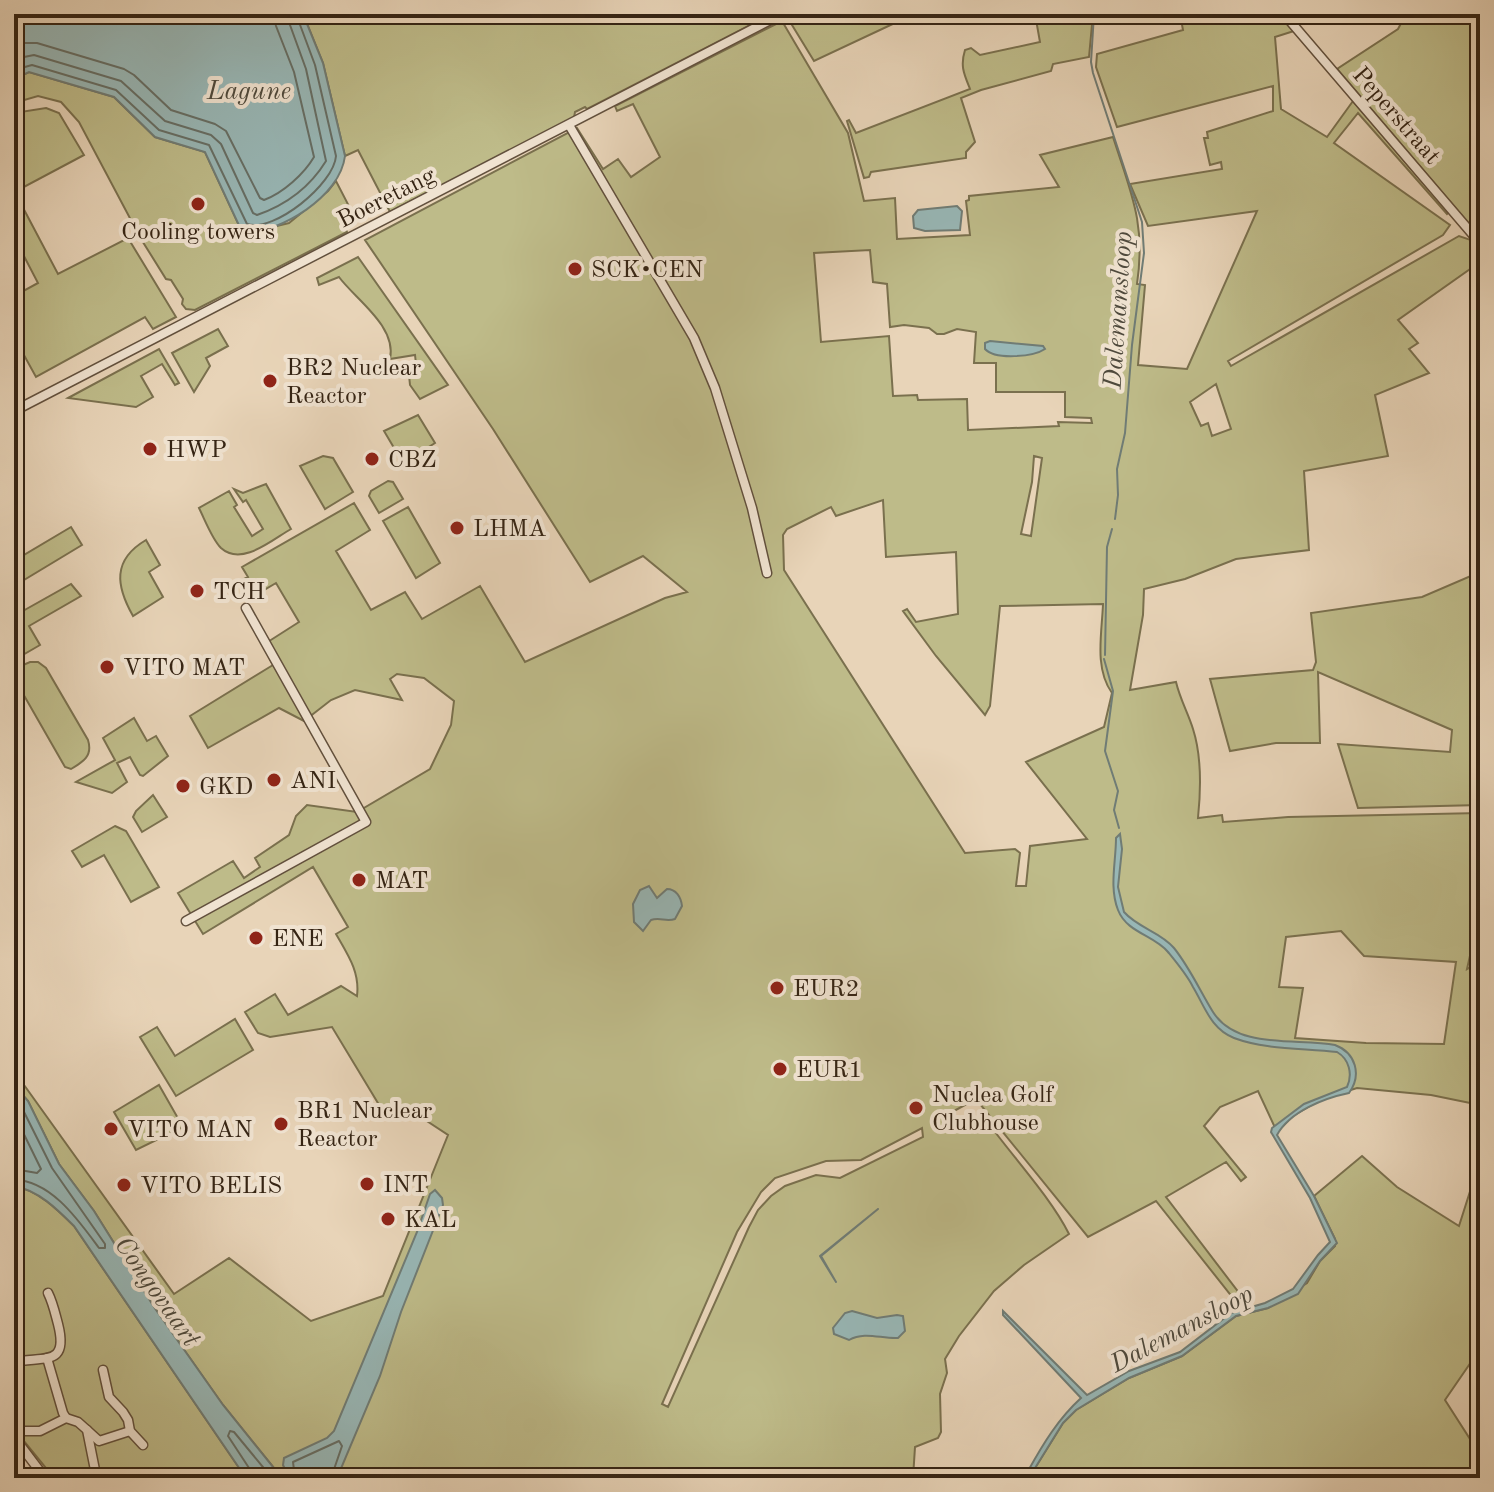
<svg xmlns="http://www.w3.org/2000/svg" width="1494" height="1492" font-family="'Old Standard TT',serif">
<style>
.green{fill:#bebb89;stroke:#7a704e;stroke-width:2;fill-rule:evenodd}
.water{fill:#98b7b6;stroke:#707c75;stroke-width:2}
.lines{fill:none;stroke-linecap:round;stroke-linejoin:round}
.shore{stroke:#666e65;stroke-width:2}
.stream{stroke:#707c75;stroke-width:2}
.minor-casing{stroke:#62503d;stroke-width:11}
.tertiary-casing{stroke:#62503d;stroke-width:13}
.minor{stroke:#f0e3d1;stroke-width:8}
.tertiary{stroke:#f0e3d1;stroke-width:10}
.poi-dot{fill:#8f2418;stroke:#f0e3d1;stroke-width:3}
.labels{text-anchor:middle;stroke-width:8;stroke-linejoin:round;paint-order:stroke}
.street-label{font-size:24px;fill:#352414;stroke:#f0e3d1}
.poi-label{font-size:24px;fill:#352414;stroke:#f0e3d1;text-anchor:start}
.water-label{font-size:26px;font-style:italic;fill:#4e493c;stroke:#f0e3d1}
</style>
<rect width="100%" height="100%" fill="#e8d4b8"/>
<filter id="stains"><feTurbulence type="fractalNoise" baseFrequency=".0025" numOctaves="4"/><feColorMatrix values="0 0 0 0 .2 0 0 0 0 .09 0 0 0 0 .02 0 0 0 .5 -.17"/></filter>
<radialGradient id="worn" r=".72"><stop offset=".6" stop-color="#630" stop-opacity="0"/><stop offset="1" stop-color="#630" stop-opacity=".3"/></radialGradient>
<g class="green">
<path d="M303,14H761L764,18L595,105L587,109L585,107L575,112L574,118L390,212L358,150L345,156L323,63Z"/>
<path d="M798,14H914L814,61L792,25L793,17Z"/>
<path d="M1035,14H1093L1089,57L1053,64L1051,71L981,90L961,98L975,142L966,152V158L871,172L869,177L864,178L847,121L849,120L856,133L970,89C964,74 960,66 965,50L971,48L980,55L1040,42Z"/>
<path d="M1180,14H1278L1294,31L1275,37L1281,109L1327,137L1353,101L1449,212L1447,214L1358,113L1334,143L1450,225L1443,235L1228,361L1231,366L1459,236L1471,240L1480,249V262L1398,320L1418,343L1409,349L1429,373L1375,395L1388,456L1304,471L1309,550L1236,559L1185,579L1144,589L1143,615L1130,690L1176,682C1180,699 1188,713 1193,729C1202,757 1201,789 1198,818L1222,815L1223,822L1288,817L1480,813V911L1467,969L1480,962V1105L1431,1095L1357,1088L1322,1099L1293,1116L1277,1132L1258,1091L1220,1107L1204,1126L1246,1177L1241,1181L1226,1162L1166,1197L1249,1306L1241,1308L1156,1201L1088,1237L976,1099L952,1112L959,1125L981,1116L989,1124C1014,1158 1051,1198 1069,1234L1024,1265L994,1291L959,1336L945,1359L947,1373L940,1394L941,1432L938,1438L915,1447L913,1478H282L223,1405L154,1307L94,1211L59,1164L28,1101L14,1085V1071L174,1294L229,1258L311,1321L383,1296L448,1135L410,1110L387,1118L332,1027L270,1037L258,1033L245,1012L275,994L288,1015L341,986L357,996C360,972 348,955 336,934L348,927L313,867L203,934L178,893L233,861L244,878L260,867L255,858L289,835L296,816L307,805L357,812L430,769L451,725L454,701L424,678L397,674L390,679L402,700L355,690L331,700L304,721L279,708L208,748L190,716L273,665L263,645L299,622L276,583L254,596L244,579L248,577L242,567L354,503L370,530L336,551L371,610L405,592L422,619L480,586L525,662L665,598L687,592L643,556L590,582L493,429L365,240L577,128L603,169L618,159L631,177L660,157L633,104L617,111L615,106L782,21L848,133L864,201L895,198L897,239L970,235L966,201L969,200V196L1059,187L1040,155L1113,137C1131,193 1146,223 1137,284L1145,285L1138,365L1187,369L1257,211L1148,226L1130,184L1222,169L1221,162L1210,165L1204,138H1208L1207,132L1273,111V86L1117,127L1096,67L1097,54L1183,30ZM870,250L873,282L887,284L890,327L904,325L929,328L937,334H944L957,329L976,332L974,363H996V392H1065V417L1091,418L1092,423L1058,422L1059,426L968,430L967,399L918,400L917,395L893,396L889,336L821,342L814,253ZM1216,384L1231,429L1212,436L1208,423L1201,426L1190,402ZM1034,456L1042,458L1031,536L1021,534L1032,482ZM883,500L886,557L956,552L958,614L916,622L907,609L903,611L936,656L985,715L990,706L1000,606L1103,604C1102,633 1094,668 1112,693L1104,727L1026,762L1087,839L1030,846L1026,886H1016L1020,853L1015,849L965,853L784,570L783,535L787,529L831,507L836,516ZM1341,931L1364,956L1456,962L1444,1044L1366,1043L1295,1038L1303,988L1279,987L1286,937ZM922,1128L923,1137L840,1178L816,1175L785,1186L771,1196L758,1210L749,1227L668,1407L662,1404L737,1232L761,1192L775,1178L826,1161L861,1160Z"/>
<path d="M1406,14H1480V237L1337,69L1398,29Z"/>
<path d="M29,72L114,97L155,137L205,152L243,234L289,223L328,191L336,181L352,212L341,218L347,232L195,310L186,309L182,304L183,299L171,280L166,279L141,239L79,122L61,102L38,96L14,103V79Z"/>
<path d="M46,108L59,113L84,155L22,188L14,180V113Z"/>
<path d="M20,202L58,274L128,238L176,317L153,329L145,317L36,377L14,337V296L38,283L14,237V205Z"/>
<path d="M358,257L448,385L420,399L410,385L409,375L417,373L415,355L390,359C397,326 355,299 339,277L319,285L317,278Z"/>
<path d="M218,329L228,346L206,358L210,366L194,392L172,353Z"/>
<path d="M159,349L179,383L175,385L162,364L141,376L153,397L136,407L68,398Z"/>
<path d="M418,415L435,443L403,463L384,431Z"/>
<path d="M323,456L333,458L353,492L325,509L300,466Z"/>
<path d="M388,481L393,482L403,499L379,513L369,496L371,491Z"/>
<path d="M266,484L291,529C273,539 242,567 221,548C212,539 205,520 199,508L229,491L237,505L234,507L252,536L263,529L246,500L243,502L234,489L243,493Z"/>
<path d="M408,507L440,563L416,578L383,521Z"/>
<path d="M71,527L82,545L14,586V574L23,568L19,558Z"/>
<path d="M146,540L160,565L149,572L163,597L133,616C116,586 112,560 146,540Z"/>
<path d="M1480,572V805L1358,808L1338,744L1450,752L1452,730L1318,672L1320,743H1276L1230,751L1210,679L1313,670L1316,662L1311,613L1422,597Z"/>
<path d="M71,584L81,596L29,626L40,645L14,660V616Z"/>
<path d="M30,662H38L46,668L88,740C93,756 83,762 71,769L65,767L14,678V669Z"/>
<path d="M134,718L147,741L156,736L168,756L143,776L140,775L130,757L117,763L127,782L112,793L76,782L115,760L103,738Z"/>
<path d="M153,795L167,817L142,832L133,817L136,811Z"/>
<path d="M115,826L126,831L159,887L131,902L104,855L82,867L72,851Z"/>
<path d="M235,1019L253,1050L176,1096L140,1037L157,1027L175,1056Z"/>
<path d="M159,1085L183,1127L136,1150L114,1112Z"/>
<path d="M1362,1156L1397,1187L1459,1226L1480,1160V1349L1445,1400L1470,1439L1480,1427V1478H1033L1035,1468L1063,1423L1076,1410L1129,1378L1182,1356L1236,1316L1268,1308L1307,1283L1320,1261L1335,1246V1239L1314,1196Z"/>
<path d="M14,1186C38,1190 57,1209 74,1226L246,1478H54L14,1429Z"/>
</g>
<g class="water">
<path d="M14,14H303L323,63L345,156C340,197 281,232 243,234L205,152L155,137L114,97L29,72L14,79Z"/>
<path d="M957,206L962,211L960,230L925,231L914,228L913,216L918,210Z"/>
<path d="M990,341L1043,346L1045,349C1033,357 995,360 985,349V343Z"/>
<path d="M1120,834L1122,849L1118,887L1124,912C1138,928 1161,932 1174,948C1190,968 1200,991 1213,1012C1237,1050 1297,1038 1335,1045C1356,1053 1362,1075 1349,1093C1325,1098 1290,1111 1277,1135L1314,1196L1337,1243L1320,1261L1298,1294L1268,1308L1236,1316L1182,1356L1129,1378L1076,1410L1063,1423L1035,1468L1033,1478H1027L1028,1471C1043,1444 1058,1419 1081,1398L1003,1315V1311L1087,1395L1129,1371L1180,1352L1231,1313L1265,1303L1293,1289L1318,1255L1330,1242L1310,1198L1271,1132L1272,1128L1304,1104L1347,1087C1353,1074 1349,1059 1337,1052C1304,1048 1266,1050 1234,1038C1211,1029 1205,1007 1193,987C1187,975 1177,963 1168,952C1154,935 1127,933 1118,910C1109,887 1116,862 1116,838Z"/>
<path d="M649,886L657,898L667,889C676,889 681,897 682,906L675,919C666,922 660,917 651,920L643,931L634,922L633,904L640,890Z"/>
<path d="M14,1085L28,1101L59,1164L94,1211L154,1307L223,1405L282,1478H246L74,1226C57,1209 38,1190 14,1186Z"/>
<path d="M435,1190L442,1198L443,1205L401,1312L380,1376L337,1478H289L283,1465L284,1458L327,1438L334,1431L417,1232L430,1194Z"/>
<path d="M852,1311L877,1318L897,1315L903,1316L905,1331L898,1338C881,1339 865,1331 849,1340L834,1334L833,1328L845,1313Z"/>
</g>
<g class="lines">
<g class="shore">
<path d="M14,46L24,43H37L124,69L134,75L171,110L215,124L226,131L260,198L264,200C283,193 304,174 314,157L294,72L276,26L274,14"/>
<path d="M14,59L34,55L121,81L165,121L211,135L221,144L253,213L257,215C286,205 310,187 326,161L306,69L286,14"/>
<path d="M14,70L32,65L116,90L159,130L209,145L247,224C274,233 334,184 336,156L315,65L296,14"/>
<path d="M14,1098L21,1106L52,1168L105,1244V1248H99C79,1221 51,1180 14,1180"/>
<path d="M14,1114L41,1169L37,1173L14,1169"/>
<path d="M252,1478L251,1471L228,1436L230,1431L234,1432L272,1478"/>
<path d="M295,1478L293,1462L339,1441L342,1446L331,1478"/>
</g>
<g class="stream">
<path d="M1094,14L1091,62L1093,73L1142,222L1144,253L1132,345L1125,433L1117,469L1118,495L1115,519"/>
<path d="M1105,655L1107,547L1112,529"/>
<path d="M1104,659L1113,691L1105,751L1118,791L1114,810L1119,828"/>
<path d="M878,1209L821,1256L836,1282L820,1256Z"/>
</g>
<g class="minor-casing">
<g id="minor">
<path d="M1284,14L1480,243"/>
<path d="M569,125L694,338L715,388L752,508L767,573"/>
<path d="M14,411L776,17"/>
<path d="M186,921L366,822L246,608"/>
<path d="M47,1358L63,1413L66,1418L78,1422L87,1430L96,1475"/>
<path d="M14,1362C44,1356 69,1367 58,1324C55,1313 53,1303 48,1293"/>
<path d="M103,1370L109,1397L123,1412L128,1420L130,1431L143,1445"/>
<path d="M87,1430L99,1441L130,1431"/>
<path d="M14,1431H40L66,1418"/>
<path d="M14,1437L45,1478"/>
</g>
</g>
<g class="tertiary-casing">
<path id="tertiary" d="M774,14L776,17L783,14"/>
</g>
<use href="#minor" class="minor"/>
<use href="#tertiary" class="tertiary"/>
</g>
<g class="poi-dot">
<circle cx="198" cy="204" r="8"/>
<circle cx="575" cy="269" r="8"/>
<circle cx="270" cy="381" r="8"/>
<circle cx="150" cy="449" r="8"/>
<circle cx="372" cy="459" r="8"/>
<circle cx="457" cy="528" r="8"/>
<circle cx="197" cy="591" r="8"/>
<circle cx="107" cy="667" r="8"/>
<circle cx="274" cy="780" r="8"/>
<circle cx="183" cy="786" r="8"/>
<circle cx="359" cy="880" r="8"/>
<circle cx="256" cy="938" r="8"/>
<circle cx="777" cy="988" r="8"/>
<circle cx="780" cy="1069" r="8"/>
<circle cx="916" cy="1108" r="8"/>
<circle cx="281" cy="1124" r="8"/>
<circle cx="111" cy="1129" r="8"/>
<circle cx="367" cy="1184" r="8"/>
<circle cx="124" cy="1185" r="8"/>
<circle cx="388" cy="1219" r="8"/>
</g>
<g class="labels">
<g class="street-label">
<text transform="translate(1397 115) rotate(49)" y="8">Peperstraat</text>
<text transform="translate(386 197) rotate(-27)" y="8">Boeretang</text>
</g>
<g class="poi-label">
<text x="198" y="239" text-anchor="middle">Cooling towers</text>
<text x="591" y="277">SCK•CEN</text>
<text x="286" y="375">BR2 Nuclear<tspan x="286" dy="28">Reactor</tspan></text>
<text x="166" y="457">HWP</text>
<text x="388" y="467">CBZ</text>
<text x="473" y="536">LHMA</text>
<text x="213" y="599">TCH</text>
<text x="123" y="675">VITO MAT</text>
<text x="290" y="788">ANI</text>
<text x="199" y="794">GKD</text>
<text x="375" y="888">MAT</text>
<text x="272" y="946">ENE</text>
<text x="793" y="996">EUR2</text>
<text x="796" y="1077">EUR1</text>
<text x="932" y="1102">Nuclea Golf<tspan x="932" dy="28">Clubhouse</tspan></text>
<text x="297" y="1118">BR1 Nuclear<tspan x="297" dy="28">Reactor</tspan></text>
<text x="127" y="1137">VITO MAN</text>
<text x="383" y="1192">INT</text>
<text x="140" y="1193">VITO BELIS</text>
<text x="404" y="1227">KAL</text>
</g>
<g class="water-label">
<text x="249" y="99">Lagune</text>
<text transform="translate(1117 310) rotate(-86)" y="9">Dalemansloop</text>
<text transform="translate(158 1291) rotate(55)" y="9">Congovaart</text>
<text transform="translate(1181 1328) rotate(-28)" y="9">Dalemansloop</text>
</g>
</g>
<rect width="1494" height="1492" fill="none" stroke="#e8d4b8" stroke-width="48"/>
<rect x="16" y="16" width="1462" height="1460" fill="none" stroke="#352414" stroke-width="4"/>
<rect x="24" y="24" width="1446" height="1444" fill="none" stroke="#352414" stroke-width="2"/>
<rect width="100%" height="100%" filter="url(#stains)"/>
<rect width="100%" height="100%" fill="url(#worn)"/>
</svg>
